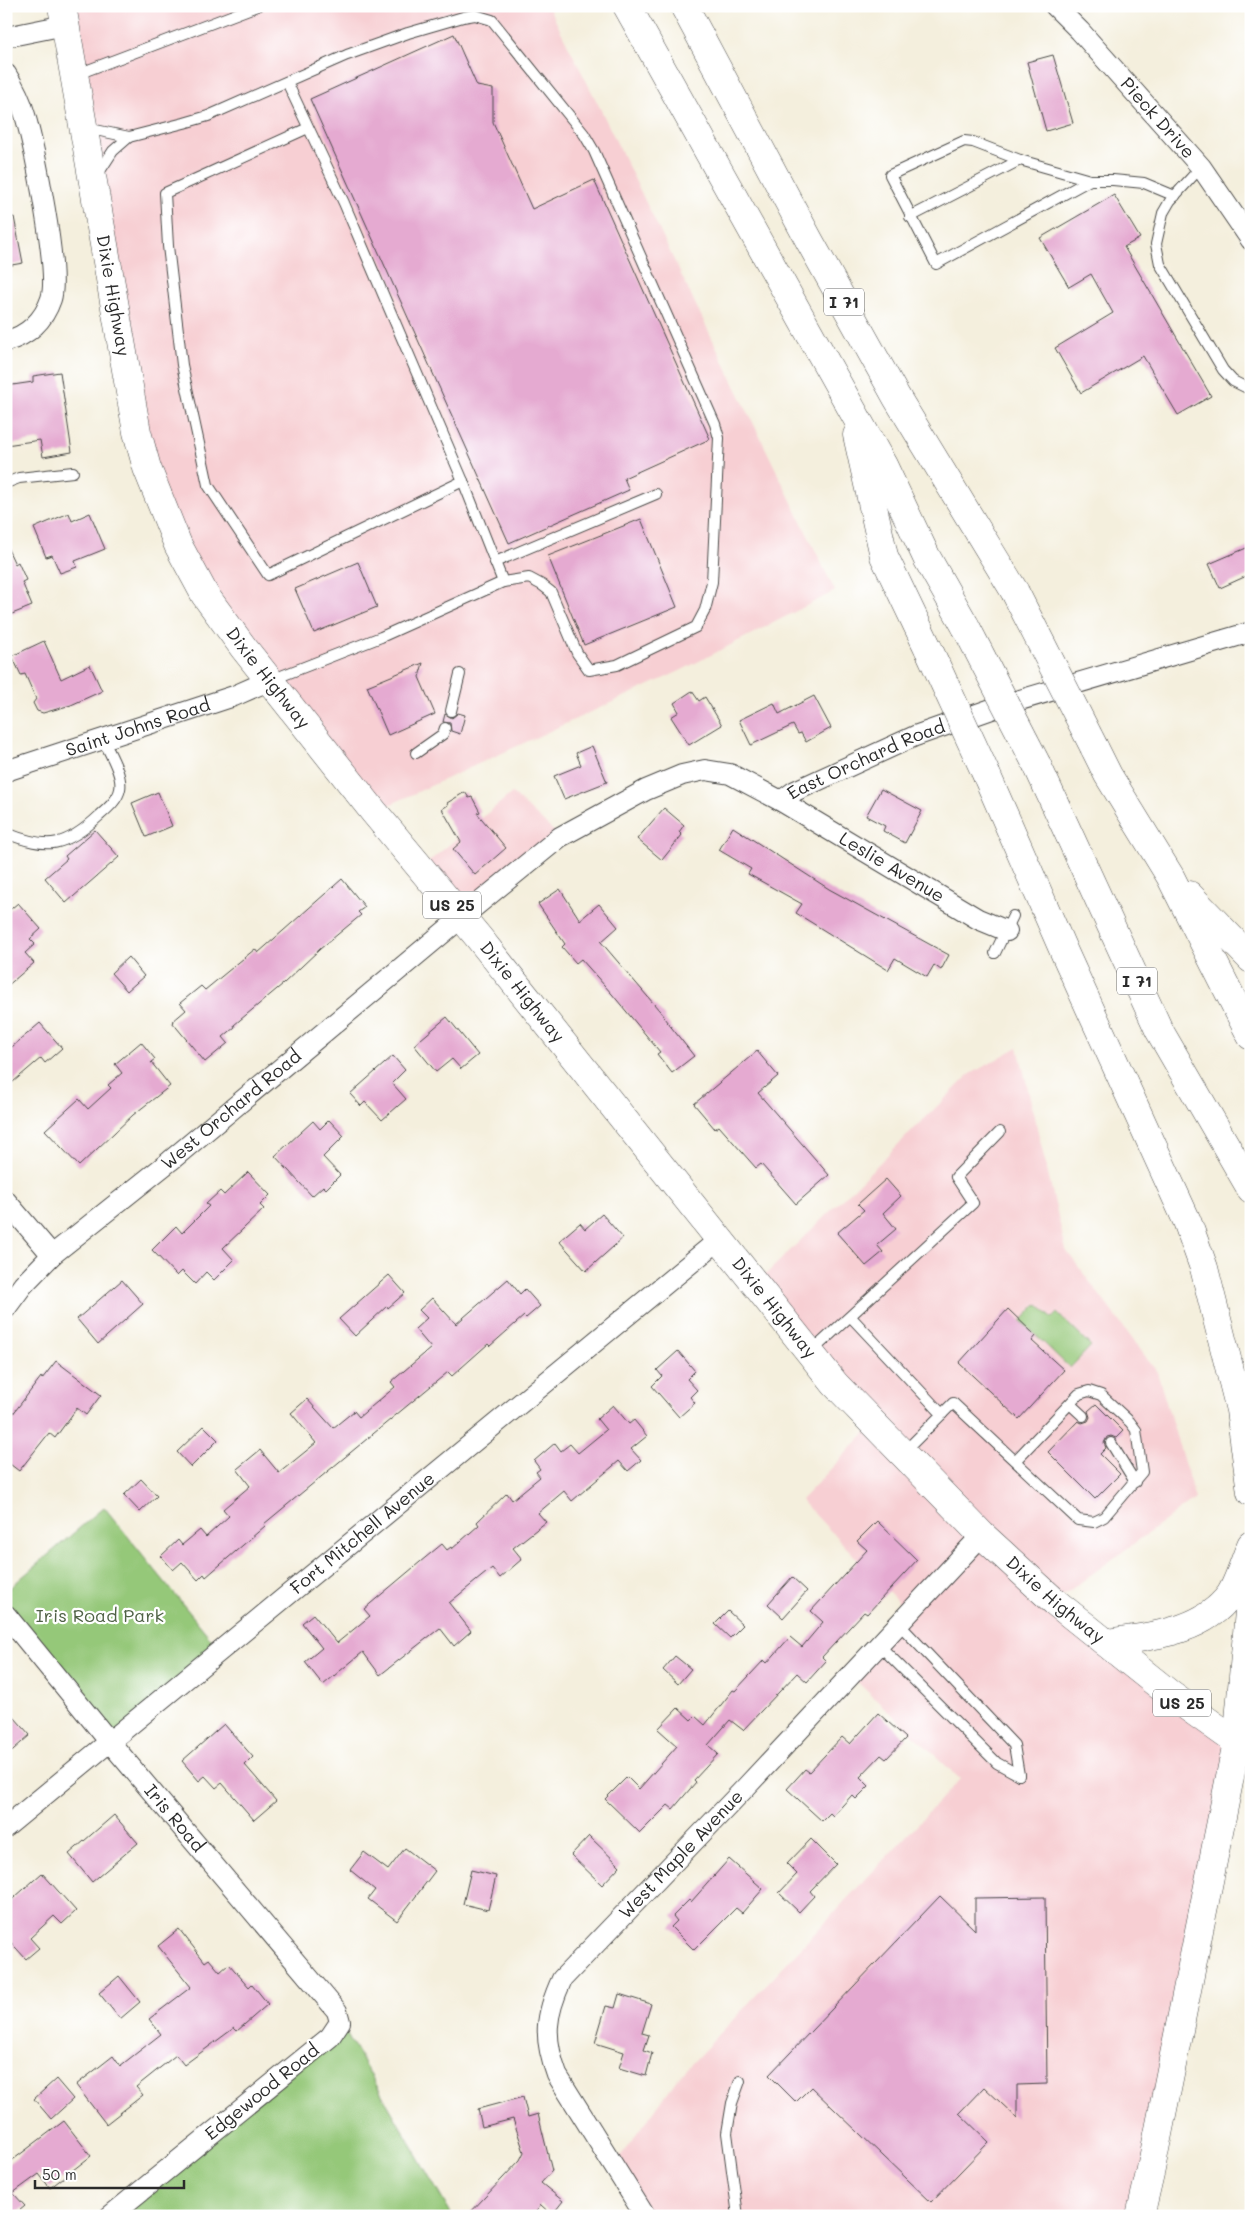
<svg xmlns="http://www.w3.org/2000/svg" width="1257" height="2222" font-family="Mali,sans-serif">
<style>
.built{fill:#f7cfd3}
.green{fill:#95c879;stroke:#607a52}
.building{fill:#e5aad1}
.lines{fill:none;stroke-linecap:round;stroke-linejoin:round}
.service-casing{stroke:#494846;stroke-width:12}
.minor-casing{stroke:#494846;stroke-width:22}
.primary-casing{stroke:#494846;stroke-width:29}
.motorway-casing{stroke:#494846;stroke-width:29}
.service{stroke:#fff;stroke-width:10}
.minor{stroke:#fff;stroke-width:20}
.primary{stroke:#fff;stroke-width:28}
.motorway{stroke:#fff;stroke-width:28}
.motorway-bridge-casing{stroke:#494846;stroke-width:29;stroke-linecap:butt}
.motorway-bridge{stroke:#fff;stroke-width:28}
.labels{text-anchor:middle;stroke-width:4.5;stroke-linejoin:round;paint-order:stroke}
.shield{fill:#fff;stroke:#6b6b6b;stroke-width:1}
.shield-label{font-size:16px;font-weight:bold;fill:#2b2b2b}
.street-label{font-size:18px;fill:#2b2b2b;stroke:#fff}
.park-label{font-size:18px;fill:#506246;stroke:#fff}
</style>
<rect width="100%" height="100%" fill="#fff"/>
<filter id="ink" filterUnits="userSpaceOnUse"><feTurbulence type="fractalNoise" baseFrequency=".02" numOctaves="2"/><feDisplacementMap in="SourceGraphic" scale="10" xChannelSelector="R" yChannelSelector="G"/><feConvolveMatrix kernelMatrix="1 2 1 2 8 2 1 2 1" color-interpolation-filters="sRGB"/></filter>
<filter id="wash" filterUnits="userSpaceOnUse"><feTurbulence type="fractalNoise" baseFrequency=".0096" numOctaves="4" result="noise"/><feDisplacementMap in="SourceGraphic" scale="20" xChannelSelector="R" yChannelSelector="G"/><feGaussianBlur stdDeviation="1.12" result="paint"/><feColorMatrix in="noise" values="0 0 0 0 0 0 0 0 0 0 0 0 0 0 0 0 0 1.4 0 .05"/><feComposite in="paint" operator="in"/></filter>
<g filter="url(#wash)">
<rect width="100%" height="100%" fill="#f4efdd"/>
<g class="built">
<path d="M62,6H548L598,104L835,591L680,671L374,812L290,706L163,510Z"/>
<path d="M512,793L560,837L462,917L421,868Z"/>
<path d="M1018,1047L1066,1250L1157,1372L1195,1499L1055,1601L1237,1742L1140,2216H645L614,2165L678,2078L960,1779L851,1676L909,1613L801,1500L874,1424L755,1285L969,1075Z"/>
</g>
<g class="green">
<path d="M1037,1304L1052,1318L1057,1313L1091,1346L1070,1368L1021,1321Z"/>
<path d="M104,1507L220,1650L109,1741L6,1615V1591Z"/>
<path d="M340,2022L452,2216H110Z"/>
</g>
<g id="blocks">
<g class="building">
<path d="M454,34L477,86L493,89V122L532,209L594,180L710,439L624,478L629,490L509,543L310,99Z"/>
<path d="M1053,55L1073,123L1046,131L1027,62Z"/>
<path d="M1114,195L1140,238L1124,247L1211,396L1178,415L1143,356L1081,393L1055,348L1113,313L1091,274L1069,287L1040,238Z"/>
<path d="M14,217L23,263L6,266V218Z"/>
<path d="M60,372L72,452L43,457L40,440L6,445V386L33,382V376Z"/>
<path d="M69,513L72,521L90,513L105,549L75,561L77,567L60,573L52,555L46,557L34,528Z"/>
<path d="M641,519L677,607L584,645L548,556Z"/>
<path d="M6,545L15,564L18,562L26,580L22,582L32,606L12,614L6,601Z"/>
<path d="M1251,546V574L1220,588L1209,564Z"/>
<path d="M358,562L377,607L314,633L295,589Z"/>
<path d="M44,641L61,679L90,665L102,691L71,705L43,713L37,711L33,703L36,699L25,674L21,675L12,656Z"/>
<path d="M423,663L419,677L435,714L388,735L367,686Z"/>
<path d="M692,691L699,701L705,697L722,725L689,745L671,717L679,712L674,703Z"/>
<path d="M814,696L831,728L806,742L801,733L798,734L793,725L751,745L739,720L774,703L779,714Z"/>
<path d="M458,713L465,715L460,734L451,731L450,723L443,722L445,714L452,718Z"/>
<path d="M592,746L607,782L564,799L554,776L581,765L576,753Z"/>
<path d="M881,789L922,811L905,843L883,831L885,826L866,816Z"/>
<path d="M158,792L172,826L146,837L132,803Z"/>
<path d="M465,792L469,798L472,797L480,812L477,813L506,848L475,875L453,849L461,842L442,809L448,805L447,803Z"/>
<path d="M664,808L684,825L679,832L682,835L662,860L637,839Z"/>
<path d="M733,827L829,889L949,955L941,970L934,965L927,977L895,958L888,970L796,913L802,904L748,874L751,869L719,850Z"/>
<path d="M95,830L119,857L66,903L45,878L67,859L65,856Z"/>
<path d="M342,879L365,907L358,912L361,915L320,949L283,984L234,1025L235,1027L223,1037L228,1043L205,1062L172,1022L186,1010L180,1003L201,986L205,990L255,949L258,953Z"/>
<path d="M560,889L580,920L599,904L618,927L601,942L665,1017L664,1018L694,1056L672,1073L657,1054L660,1052L612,994L581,959L576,963L562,947L565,944L538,904Z"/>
<path d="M18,903L41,929L30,939L35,944L25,953L34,963L6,987V913Z"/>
<path d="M128,957L144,976L127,991L111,973Z"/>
<path d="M447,1017L478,1055L461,1069L452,1059L436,1072L414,1045Z"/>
<path d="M40,1023L62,1048L45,1063L41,1058L6,1088V1052Z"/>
<path d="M141,1042L155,1059L151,1062L170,1086L133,1115L79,1166L45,1130L79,1099L88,1109L111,1088L108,1085L122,1073L115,1064Z"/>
<path d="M757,1051L778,1076L758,1093L829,1175L796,1204L761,1164L756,1168L719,1126L715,1129L694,1104Z"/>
<path d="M393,1056L405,1070L392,1083L406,1099L382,1120L365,1102L361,1106L350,1094Z"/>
<path d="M329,1120L344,1136L323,1157L340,1175L326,1189L323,1186L312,1196L275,1156L313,1121L320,1129Z"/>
<path d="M248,1172L270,1195L260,1205L264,1209L223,1248L234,1260L214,1280L206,1272L195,1284L182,1271L177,1276L152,1250L176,1226L182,1233L209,1206L206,1204L220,1191L224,1195Z"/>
<path d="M886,1179L901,1196L883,1213L896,1229L877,1245L883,1252L866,1266L837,1233L864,1210L858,1204Z"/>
<path d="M602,1214L623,1238L586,1271L559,1241L580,1223L585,1229Z"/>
<path d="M389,1275L405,1293L388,1308L387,1306L355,1336L339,1319Z"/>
<path d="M508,1279L520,1294L525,1289L540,1306L526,1318L524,1316L490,1346L488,1344L452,1376L448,1372L264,1524L265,1526L206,1577L204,1574L198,1580L182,1562L173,1570L161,1556L178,1540L182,1545L200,1530L206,1537L229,1516L223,1509L250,1486L237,1469L260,1450L279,1473L316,1443L291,1413L307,1399L333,1428L354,1411L359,1417L395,1387L391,1382L431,1348L415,1329L427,1318L419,1310L432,1298L456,1324Z"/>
<path d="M122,1280L143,1304L98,1344L77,1319Z"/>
<path d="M1008,1309L1036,1336L1032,1341L1064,1370L1019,1419L959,1363Z"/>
<path d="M678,1351L695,1371L687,1379L697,1390L690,1397L695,1403L679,1417L652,1386L662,1376L657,1370Z"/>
<path d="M56,1361L101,1395L86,1415L77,1408L55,1438L49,1433L19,1471L6,1461V1423L41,1377L42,1379Z"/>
<path d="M1096,1404L1123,1431L1116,1438L1111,1436L1107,1437L1104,1443L1106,1448L1100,1454L1120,1474L1095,1499L1048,1452L1078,1421L1082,1423L1088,1421L1090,1417L1088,1411Z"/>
<path d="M613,1405L629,1424L634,1420L647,1436L631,1449L641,1460L628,1471L619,1461L572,1501L564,1491L538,1513L546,1522L513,1548L522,1559L500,1578L492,1568L449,1603L471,1631L454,1646L440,1628L380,1675L363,1652L323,1685L305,1662L322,1648L302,1623L313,1614L337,1643L370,1616L364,1609L420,1562L442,1544L447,1550L451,1547L452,1549L479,1525L477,1522L507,1493L512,1500L540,1477L536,1472L540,1469L534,1461L555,1443L561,1451L570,1444L578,1453L606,1430L597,1419Z"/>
<path d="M204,1426L218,1440L191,1467L177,1452Z"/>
<path d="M141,1479L157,1496L140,1512L124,1495Z"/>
<path d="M877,1521L917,1560L867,1614L864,1612L822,1657L826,1661L807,1682L797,1673L743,1730L730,1720L708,1745L718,1754L694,1780L696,1782L673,1809L668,1805L640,1833L605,1799L627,1777L639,1789L677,1746L658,1729L678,1708L691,1720L695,1716L705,1725L733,1690L735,1691L764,1660L767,1663L790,1637L802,1647L823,1622L811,1611L867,1550L857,1541Z"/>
<path d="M792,1577L807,1591L783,1618L768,1604Z"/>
<path d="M728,1611L743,1625L730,1638L715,1624Z"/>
<path d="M675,1656L691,1669L678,1684L663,1670Z"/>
<path d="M6,1708L30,1735L6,1756Z"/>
<path d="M878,1713L906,1738L886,1759L881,1755L860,1777L869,1786L856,1799L852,1795L833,1816L830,1813L822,1821L787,1789L805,1769L809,1772L842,1737L850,1744Z"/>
<path d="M224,1724L253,1757L245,1765L276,1801L254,1820L222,1783L216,1788L205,1776L199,1781L182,1761Z"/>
<path d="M114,1815L138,1843L92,1882L69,1854Z"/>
<path d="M589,1836L620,1866L602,1885L571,1855Z"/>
<path d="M811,1839L836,1864L810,1891L814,1896L799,1912L779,1893L797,1874L787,1864Z"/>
<path d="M405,1848L435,1871L397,1921L368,1899L375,1890L350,1870L364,1852L388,1870Z"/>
<path d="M729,1859L763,1889L742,1913L736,1908L694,1950L671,1927L677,1921L673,1916L689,1900L691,1902Z"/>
<path d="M471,1870L496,1876L488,1910L463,1904Z"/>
<path d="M42,1873L76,1911L62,1924L54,1916L30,1938L39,1948L26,1959L6,1937V1905Z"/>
<path d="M940,1896L975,1930V1898L1045,1897L1047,2084L1017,2085V2118L984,2087L959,2113L989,2142L931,2202L811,2087L796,2102L769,2075Z"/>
<path d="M179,1929L205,1962L209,1959L220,1972L229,1964L249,1987L252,1984L268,2004L237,2031L234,2028L184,2065L176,2055L136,2087L143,2095L106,2124L76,2085L113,2056L120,2066L161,2034L149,2019L191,1987L158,1946Z"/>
<path d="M119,1976L140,2002L120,2019L99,1993Z"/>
<path d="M619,1994L651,2004L642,2033L649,2035L644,2050L652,2053L646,2076L619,2068L624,2052L595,2043L606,2006L615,2008Z"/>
<path d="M56,2079L73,2099L51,2119L34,2099Z"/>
<path d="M523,2097L528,2117L538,2114L552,2171L541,2183L563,2201L552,2215L541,2205L533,2216H467L520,2160L524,2152L513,2119L482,2127L478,2109Z"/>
<path d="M64,2121L91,2156L50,2188L39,2174L13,2193L25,2206L13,2216H6V2165Z"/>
</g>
</g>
</g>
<g filter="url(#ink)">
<use href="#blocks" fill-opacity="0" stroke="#494846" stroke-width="1"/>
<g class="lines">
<g class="service-casing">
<g id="service">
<path d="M75,75L257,6"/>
<path d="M287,82L344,203L463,481L503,582"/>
<path d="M86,128L129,137L184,123L208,116L347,55L408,33L463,17L475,15L492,20L584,134L594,151L715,424L719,438L712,582L705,610L696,627L617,665L589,670L577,653L551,592L542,585L529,578L503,582L381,637L271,680"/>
<path d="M308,128L165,193L168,246L182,365L208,485L268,575L463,481"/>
<path d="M1201,167L1170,201L1163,213L1156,244L1160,264L1223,370L1233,381L1251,390"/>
<path d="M98,174L113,151L129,137"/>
<path d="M1090,180L936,264L890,175L964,141L973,142L1020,160L1090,180H1113L1144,183L1175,196"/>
<path d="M910,217L1020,160"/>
<path d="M6,483L19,478L73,472"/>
<path d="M495,562L656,494"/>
<path d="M451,711L460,674"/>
<path d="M416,753L443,734L445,728"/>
<path d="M6,833C48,850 66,847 99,816C107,809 118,800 120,789C123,775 109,752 103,739"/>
<path d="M995,953L1013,916"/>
<path d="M851,1317L942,1414"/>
<path d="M810,1353L973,1203L956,1177L1000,1132"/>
<path d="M1070,1404L1083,1416"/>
<path d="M1111,1443L1135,1482"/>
<path d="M903,1453L953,1403L1078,1520L1094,1522L1104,1517L1142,1472L1136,1430L1130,1422L1101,1395L1089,1391L1079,1394L1015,1461"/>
<path d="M899,1624L1014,1745L1019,1775"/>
<path d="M879,1645L997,1763L1019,1775"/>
<path d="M738,2216L727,2133L732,2103L740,2081"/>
</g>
</g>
<g class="minor-casing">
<g id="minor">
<path id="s1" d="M1055,6L1080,31L1201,167L1251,240"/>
<path d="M6,37L65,25"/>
<path d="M6,74C15,88 21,100 25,115C34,146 60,272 51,299C44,320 28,336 6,341"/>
<path id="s2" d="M6,771L234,696L268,681"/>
<path id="s3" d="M781,801L795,791L915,736L1003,705L1251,632"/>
<path d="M6,1201L52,1255"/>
<path id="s4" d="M6,1308L23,1285L52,1255L170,1161L462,917L560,837L646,790L682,775L705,770L730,774L781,801L978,919L1007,931"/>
<path id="s5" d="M6,1615L109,1741L337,2011L340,2022L330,2037L110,2216"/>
<path id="s6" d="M6,1827L720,1239"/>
<path id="s7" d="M645,2216L557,2075C543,2037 545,2016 562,1979L746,1787L982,1535"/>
</g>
</g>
<g class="primary-casing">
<g id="primary">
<path id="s8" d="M62,6L137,432L147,468L178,545L205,595L243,647L374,812L479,938L835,1384L982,1535L1055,1602L1171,1695L1251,1752"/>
</g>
</g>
<g class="motorway-casing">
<g id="motorway">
<path d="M627,6L883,465L927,558L966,627"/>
<path d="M684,6L809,240L897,398L1015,592"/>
<path d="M857,435L884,556L929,650"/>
<path d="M1094,747L1108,775L1170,876L1251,1036"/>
<path d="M1037,765L1159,1030L1251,1189"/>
<path d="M987,776L1065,954L1187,1221L1204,1268L1240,1410L1251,1492"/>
<path d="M1189,895L1251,959"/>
<path d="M1107,1643C1150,1636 1202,1633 1230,1595C1238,1583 1245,1559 1251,1545"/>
<path d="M1140,2216L1151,2169L1237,1742L1251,1590"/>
</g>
</g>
<use href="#service" class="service"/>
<use href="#minor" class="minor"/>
<use href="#primary" class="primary"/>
<use href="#motorway" class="motorway"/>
<g class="motorway-bridge-casing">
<g id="motorway-bridge">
<path d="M1015,592L1094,747"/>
<path d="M966,627L1037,765"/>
<path d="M929,650L987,776"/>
</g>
</g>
<use href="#motorway-bridge" class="motorway-bridge"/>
</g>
</g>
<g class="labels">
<g class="shield">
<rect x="824" y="288.5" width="40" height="27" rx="4"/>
<rect x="423" y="891.5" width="58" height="27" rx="4"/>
<rect x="1117" y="967.5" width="40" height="27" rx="4"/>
<rect x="1153" y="1689.5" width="58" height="27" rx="4"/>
</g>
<g class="shield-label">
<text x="844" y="308">I 71</text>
<text x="452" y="911">US 25</text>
<text x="1137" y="987">I 71</text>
<text x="1182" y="1709">US 25</text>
</g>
<g class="street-label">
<text dy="6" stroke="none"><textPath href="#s1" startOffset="152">Pieck Drive</textPath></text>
<text dy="6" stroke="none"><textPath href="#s8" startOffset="294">Dixie Highway</textPath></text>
<text dy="6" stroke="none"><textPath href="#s8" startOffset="714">Dixie Highway</textPath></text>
<text dy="6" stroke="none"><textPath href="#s2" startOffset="139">Saint Johns Road</textPath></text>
<text dy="6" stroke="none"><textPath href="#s3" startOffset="95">East Orchard Road</textPath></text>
<text dy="6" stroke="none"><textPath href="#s4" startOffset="1101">Leslie Avenue</textPath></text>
<text dy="6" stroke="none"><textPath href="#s8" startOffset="1118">Dixie Highway</textPath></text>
<text dy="6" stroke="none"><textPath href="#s4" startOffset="301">West Orchard Road</textPath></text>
<text dy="6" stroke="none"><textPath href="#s8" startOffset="1522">Dixie Highway</textPath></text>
<text dy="6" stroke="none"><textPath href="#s6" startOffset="462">Fort Mitchell Avenue</textPath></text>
<text dy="6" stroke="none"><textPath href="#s8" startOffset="1928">Dixie Highway</textPath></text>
<text dy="6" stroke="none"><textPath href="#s5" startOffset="264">Iris Road</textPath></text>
<text dy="6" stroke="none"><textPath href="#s7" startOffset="438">West Maple Avenue</textPath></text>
<text transform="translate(262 2092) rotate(-39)" y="6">Edgewood Road</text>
</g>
<g class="park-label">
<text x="100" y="1622">Iris Road Park</text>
</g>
</g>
<rect width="1257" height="2222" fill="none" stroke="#fff" stroke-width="25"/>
<path d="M35 2180v8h149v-8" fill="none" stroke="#2b2b2b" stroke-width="2.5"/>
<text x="42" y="2180" font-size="15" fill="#2b2b2b" stroke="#ffffff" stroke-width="4" paint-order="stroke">50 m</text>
</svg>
